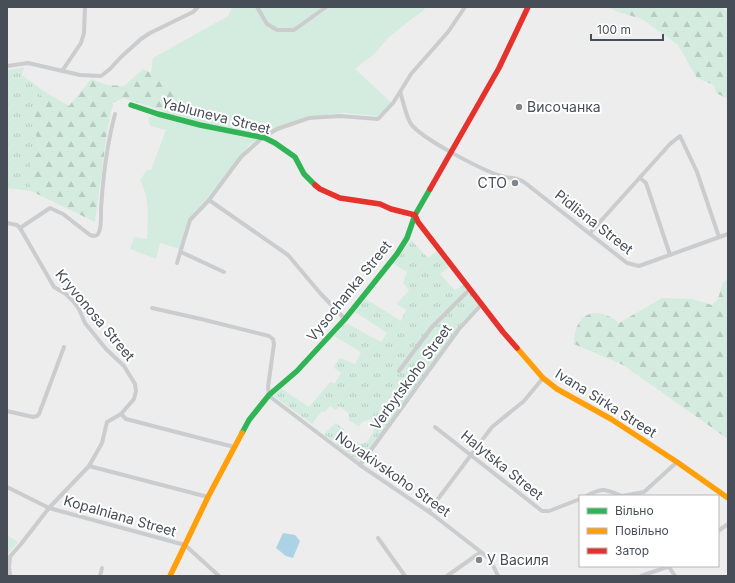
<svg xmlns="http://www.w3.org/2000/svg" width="735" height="583" font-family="Inter,sans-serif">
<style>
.grass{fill:url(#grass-tufts)}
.forest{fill:url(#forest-firs)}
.garden{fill:#d4ebdf}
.water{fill:#acd3e5}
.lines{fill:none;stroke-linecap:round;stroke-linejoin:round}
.street{stroke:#caccce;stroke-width:4}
.fast{stroke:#30b455;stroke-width:5.5}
.slow{stroke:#ff9f0a;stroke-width:5.5}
.jam{stroke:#e5322d;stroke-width:5.5}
.poi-dot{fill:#81868c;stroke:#fff;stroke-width:1.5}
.labels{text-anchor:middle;stroke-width:4;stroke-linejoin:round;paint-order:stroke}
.poi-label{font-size:14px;fill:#474e57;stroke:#fff;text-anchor:start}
.street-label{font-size:14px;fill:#474e57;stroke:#fff}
</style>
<defs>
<pattern id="grass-tufts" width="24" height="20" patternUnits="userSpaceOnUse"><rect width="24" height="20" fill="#d4ebdf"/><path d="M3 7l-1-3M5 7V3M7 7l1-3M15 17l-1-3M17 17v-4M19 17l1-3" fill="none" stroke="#b7cbc1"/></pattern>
<pattern id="forest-firs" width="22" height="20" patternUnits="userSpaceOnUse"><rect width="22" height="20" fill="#d4ebdf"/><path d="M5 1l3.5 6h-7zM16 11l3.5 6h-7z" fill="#b7cbc1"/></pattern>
</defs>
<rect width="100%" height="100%" fill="#eeeded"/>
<g class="grass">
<path d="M24,67L22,75L42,90L32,120L40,150C28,165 27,172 31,191L7,188V71L8,70Z"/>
<path d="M411,240L428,258L437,251L450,266L440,274L455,290L464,285L479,304L363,465L324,434L335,423L344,429L343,435L361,444L367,442L374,431L371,419L362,422L359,426L349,420L348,413L339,406L336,410L330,406L325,412L322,411L312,424L274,396L282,389L309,407L330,382L335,383L341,373L333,367L340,358L355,364L361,352L334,336L346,323L381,342L387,333L355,312L366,299L401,321L406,310L397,304L409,290L403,283L407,272L394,264Z"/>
</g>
<g class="forest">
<path d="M609,7H721L728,12V99L716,93L714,85L697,78L678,45L642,19L615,11Z"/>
<path d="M143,69L151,73L181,98L164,111L123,98L113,103L107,132L95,222L31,191C27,172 28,165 40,150L32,120L42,90L69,106L91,79L107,85L124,86Z"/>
<path d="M728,280V439L623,365L574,344C574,313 596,304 619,323L662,298L692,299L712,305L718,299L723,282Z"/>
</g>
<g class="garden">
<path d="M232,7H424L425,9L390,36L374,54L355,69L392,103L378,116L343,113L309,117L265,134L249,145L209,196L188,219L180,249L160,243L156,259L130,249L134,237L147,239C148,218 150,199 140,180L147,170H151L166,130L150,126L148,118L164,111L181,98L151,73L153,58L228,16Z"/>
<path d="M7,535L18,542L7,555Z"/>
</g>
<path class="water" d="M283,533L295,535L300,541L293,558L286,556L276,548Z"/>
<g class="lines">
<g class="street">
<path d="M257,7L267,24L277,30H294L326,7"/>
<path d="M465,7L448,32L411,74L400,92C403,100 406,117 411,124C422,139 482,170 501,176C510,179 515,176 524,182L627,263L639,266L728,234"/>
<path d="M7,66L28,63L80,75L101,76L110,69L121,57L141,39L150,33L193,12L198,7"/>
<path d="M62,71L81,43L84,33L85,7"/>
<path d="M640,178L646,183L670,255"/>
<path d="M209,200L288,255L320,293L345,319"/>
<path d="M7,223L17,225L20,228L54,287L66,294L74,302L79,309L85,323L106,349L124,366L135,384L136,391L134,399L121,414L107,422L102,443L89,466L49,508L21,544L7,560"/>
<path d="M20,228L50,208L63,214L90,235C93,236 96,237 98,234C102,228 101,216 101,209C103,177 107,144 115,114"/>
<path d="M590,233L670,144L680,136L697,172L719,237"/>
<path d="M181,252L224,272"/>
<path d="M177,263L190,220L209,200L241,157L261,139L277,129L309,118L340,116L378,119L393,103L400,92"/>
<path d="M152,308L201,319L269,336L273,339L274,344L268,387L269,395L273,399L360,465L432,514L490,559L498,576"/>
<path d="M399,371L432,327L470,289"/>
<path d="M7,411L33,417L37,416L39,414L64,347"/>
<path d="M121,414L126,419L234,447"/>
<path d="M435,427L542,511H549L580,499"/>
<path d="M360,465L459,329L482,304"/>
<path d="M89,466L208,497"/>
<path d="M7,487L49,508L185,545L219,576"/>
<path d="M586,496C604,487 604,489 622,496"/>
<path d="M622,496L644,492L677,462"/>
<path d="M429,511L492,427L524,401L543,378"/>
<path d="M718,531L728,524"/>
<path d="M378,538L405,576"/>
<path d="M669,567L675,576"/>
<path d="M10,576L9,566L10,558"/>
<path d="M100,576L102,568"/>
<path d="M447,576L481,552"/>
<path d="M641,576L670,566"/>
</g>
<g class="fast">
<path d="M131,105L158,114L200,125L265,138L275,143L295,157L304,174L315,185"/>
<path d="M242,433L249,420L269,395L297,371L345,319L397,254L407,238L415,215L430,189"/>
</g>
<g class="slow">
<path d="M517,348L543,378L557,389L611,419L677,462L728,498"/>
<path d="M170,576L208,497L242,433"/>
</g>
<g class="jam">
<path d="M315,185L320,189L340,198L380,204L391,209L415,215L418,222L503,332L517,348"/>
<path d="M430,189L499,68L528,7"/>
</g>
</g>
<g class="poi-dot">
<circle cx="519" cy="107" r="4"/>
<circle cx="515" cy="183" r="4"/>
<circle cx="479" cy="560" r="4"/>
</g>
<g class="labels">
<g class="poi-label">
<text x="527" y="112">Височанка</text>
<text x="507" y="188" text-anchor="end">СТО</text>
<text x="487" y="565">У Василя</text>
</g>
<g class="street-label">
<text transform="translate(216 116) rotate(14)" y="5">Yabluneva Street</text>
<text transform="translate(594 222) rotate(38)" y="5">Pidlisna Street</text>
<text transform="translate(349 291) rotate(-51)" y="5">Vysochanka Street</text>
<text transform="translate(95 315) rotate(50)" y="5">Kryvonosa Street</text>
<text transform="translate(411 377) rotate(-54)" y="5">Verbytskoho Street</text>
<text transform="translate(606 403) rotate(32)" y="5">Ivana Sirka Street</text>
<text transform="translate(502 465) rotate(39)" y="5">Halytska Street</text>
<text transform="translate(393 474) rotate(35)" y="5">Novakivskoho Street</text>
<text transform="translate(120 516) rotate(16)" y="5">Kopalniana Street</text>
</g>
</g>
<rect width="735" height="583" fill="none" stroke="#474e57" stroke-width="16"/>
<rect x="579" y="495" width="140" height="72" fill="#ffffff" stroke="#b5b8bc"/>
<rect x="587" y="508" width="20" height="6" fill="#30b455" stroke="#b5b8bc"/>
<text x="615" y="515" font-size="12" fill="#474e57">Вільно</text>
<rect x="587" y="528" width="20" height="6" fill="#ff9f0a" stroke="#b5b8bc"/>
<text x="615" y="535" font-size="12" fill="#474e57">Повільно</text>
<rect x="587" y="548" width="20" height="6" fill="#e5322d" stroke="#b5b8bc"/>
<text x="615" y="555" font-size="12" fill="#474e57">Затор</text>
<path d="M591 34v6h72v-6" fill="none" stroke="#474e57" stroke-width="2"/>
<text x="597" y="34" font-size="12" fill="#474e57" stroke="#ffffff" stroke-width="3" paint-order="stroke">100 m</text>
</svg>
